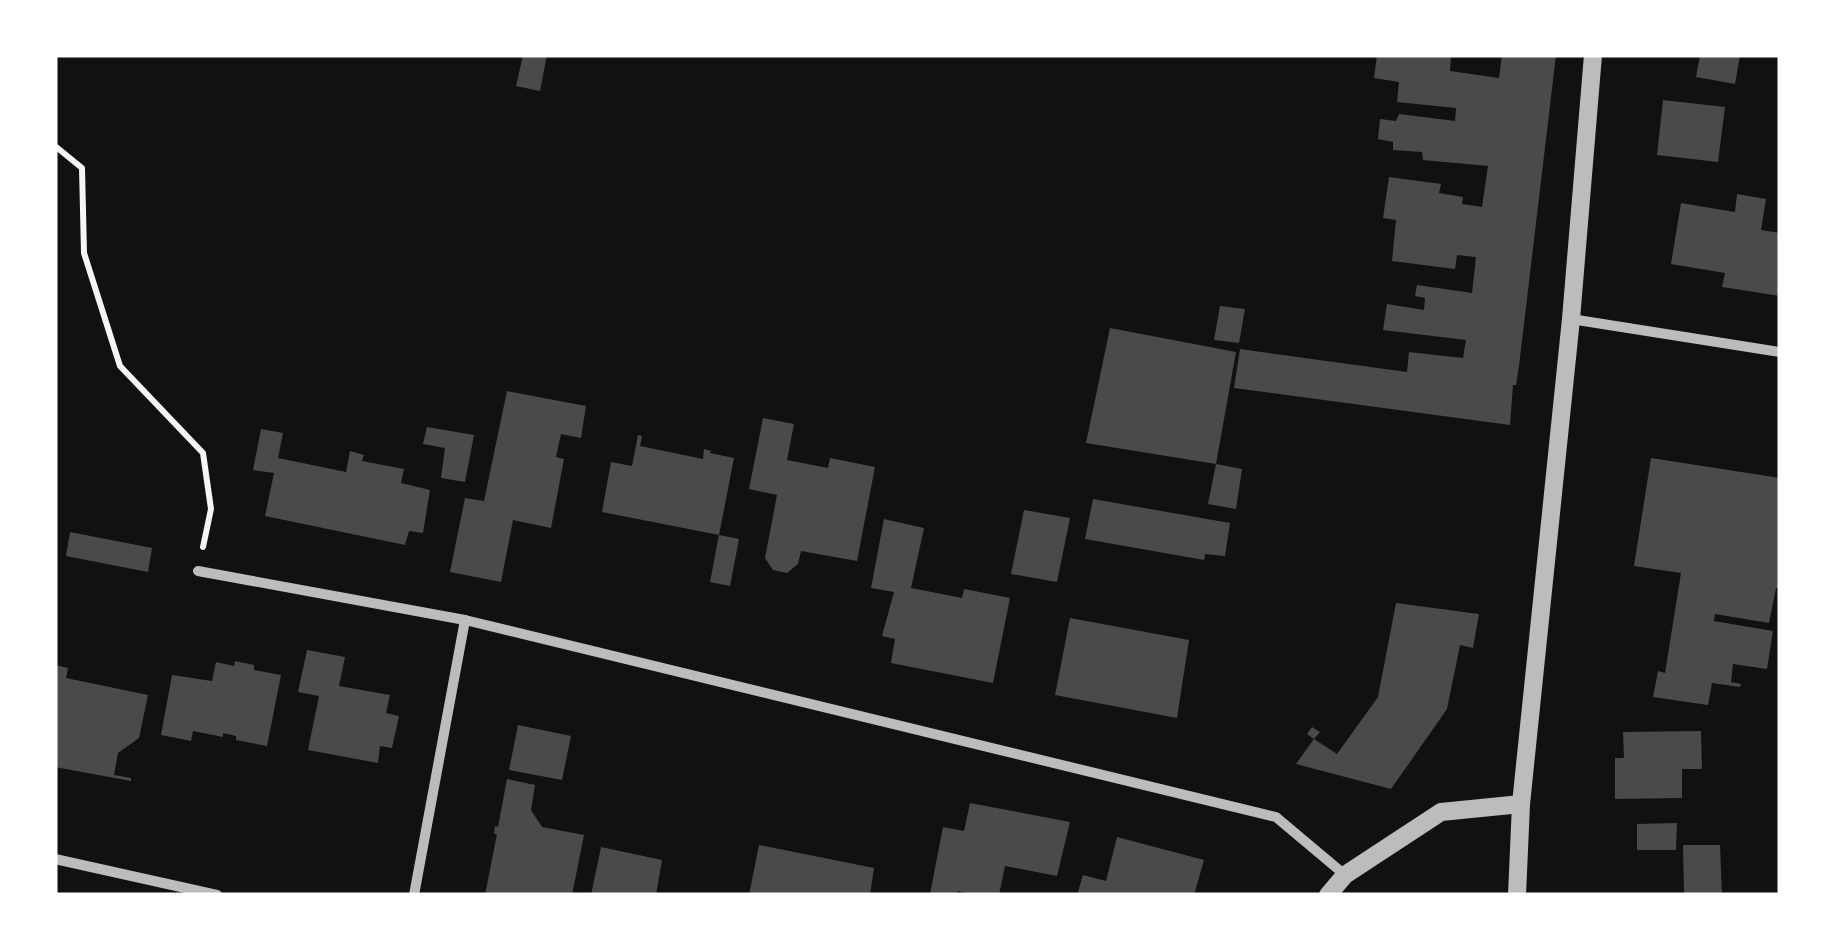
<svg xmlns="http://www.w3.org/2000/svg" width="1835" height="950" font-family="'Titillium Web',sans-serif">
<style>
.building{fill:#4a4a4a}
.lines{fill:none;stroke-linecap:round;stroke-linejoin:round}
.path{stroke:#f5f5f5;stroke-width:6}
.minor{stroke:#bcbcbc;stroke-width:10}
.tertiary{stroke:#bcbcbc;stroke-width:18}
</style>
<rect width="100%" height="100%" fill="#111"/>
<g class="building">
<path d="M523,55H547L540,91L516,86Z"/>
<path d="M1377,55H1436L1451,57L1450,71L1499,78L1502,55H1556L1519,366L1516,385H1513L1510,425L1234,388L1240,349L1407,372L1409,352L1463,358L1466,340L1383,330L1387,304L1424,310L1425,298L1415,296L1417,285L1472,293L1476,257L1457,255L1455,269L1392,261L1396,220L1383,218L1389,177L1441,184L1439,193L1463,197L1462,204L1482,207L1488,166L1423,160L1422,152L1393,150V142L1378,139L1380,119L1396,121L1399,114L1455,121L1456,108L1397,102L1399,82L1374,78Z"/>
<path d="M1700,55H1740L1735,84L1696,77Z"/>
<path d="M1663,100L1725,107L1718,162L1657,155Z"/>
<path d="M1737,194L1766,199L1761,230L1780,233V296L1722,287L1725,273L1671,264L1681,203L1735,212Z"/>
<path d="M1220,306L1245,309L1239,343L1214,340Z"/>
<path d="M1110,328L1236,352L1216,464L1086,443Z"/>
<path d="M507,391L586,406L581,438L561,434L556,457L564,459L551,528L513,520L501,582L450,572L465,498L484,501Z"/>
<path d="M763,418L794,424L787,460L828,468L830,458L875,467L857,561L801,551L798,564L787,573L773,570L765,558L777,495L749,489Z"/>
<path d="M427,427L474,435L465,482L441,478L445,448L423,444Z"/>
<path d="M261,429L283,433L278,458L346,472L350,451L364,455L362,461L404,469L401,483L430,490L423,533L409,531L405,545L265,516L274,473L253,470Z"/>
<path d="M638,435L642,436L640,446L703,459L704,449L711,451L710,453L734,458L719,535L602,512L611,462L632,466Z"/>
<path d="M1651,458L1780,478V589L1776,588L1769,623L1715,614L1714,621L1773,631L1767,669L1733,664L1731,682L1741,684L1740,687L1712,683L1708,705L1653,697L1658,671L1665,673L1681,573L1634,566Z"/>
<path d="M1216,464L1242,469L1236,509L1208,504Z"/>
<path d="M1093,499L1230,523L1225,556L1205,554L1204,560L1085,539Z"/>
<path d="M1024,510L1070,518L1057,582L1011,574Z"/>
<path d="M884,519L924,528L911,588L962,598L964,589L1010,598L993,683L891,663L895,639L882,636L894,592L871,588Z"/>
<path d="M70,532L152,548L148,572L66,556Z"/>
<path d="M719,535L739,539L730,586L710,582Z"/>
<path d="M1396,603L1479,614L1473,648L1460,645L1447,709L1391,789L1296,764L1314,739L1307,734L1312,727L1320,732L1314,739L1337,754L1378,697Z"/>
<path d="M1070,618L1189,640L1177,718L1055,695Z"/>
<path d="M307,650L345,657L339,686L390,695L386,713L399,716L392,748L380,746L378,763L308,750L319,696L298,692Z"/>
<path d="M235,661L254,665V670L281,675L267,746L236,740V736L223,733V737L193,731L191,741L161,735L172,675L212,681L216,662L234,666Z"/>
<path d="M55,665L68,668L66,678L148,695L139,738L118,753L114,775L131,778V781L55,767Z"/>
<path d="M518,725L571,736L562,780L509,770Z"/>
<path d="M1701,731L1702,769H1682V798L1615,799V758H1624L1623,732Z"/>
<path d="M507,779L535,785L531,810L542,827L584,835L572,895H485L497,834H494L495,826L498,827Z"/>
<path d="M970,803L1070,822L1057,876L1005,866L999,895H977L957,891V895L930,894L943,827L964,831Z"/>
<path d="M1677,823L1676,850H1637V824Z"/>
<path d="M1117,837L1204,860L1194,895H1077L1083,875L1106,881Z"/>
<path d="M759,845L874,868L870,895H749Z"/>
<path d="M1683,845H1720L1722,895H1684Z"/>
<path d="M601,847L662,860L656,895H591Z"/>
</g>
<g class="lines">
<path class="path" d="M55,146L82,168L84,253L120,366L203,453L211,509L203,547"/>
<g class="minor">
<path d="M1571,319L1780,352"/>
<path d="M198,571L465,620L1276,817L1345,875"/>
<path d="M55,859L217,895"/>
<path d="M414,895L465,620"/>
</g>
<g class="tertiary">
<path d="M1328,895L1345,875L1441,812L1521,804"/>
<path d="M1517,895L1521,804L1571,319L1593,55"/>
</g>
</g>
<rect width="1835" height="950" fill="none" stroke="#ffffff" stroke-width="115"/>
</svg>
